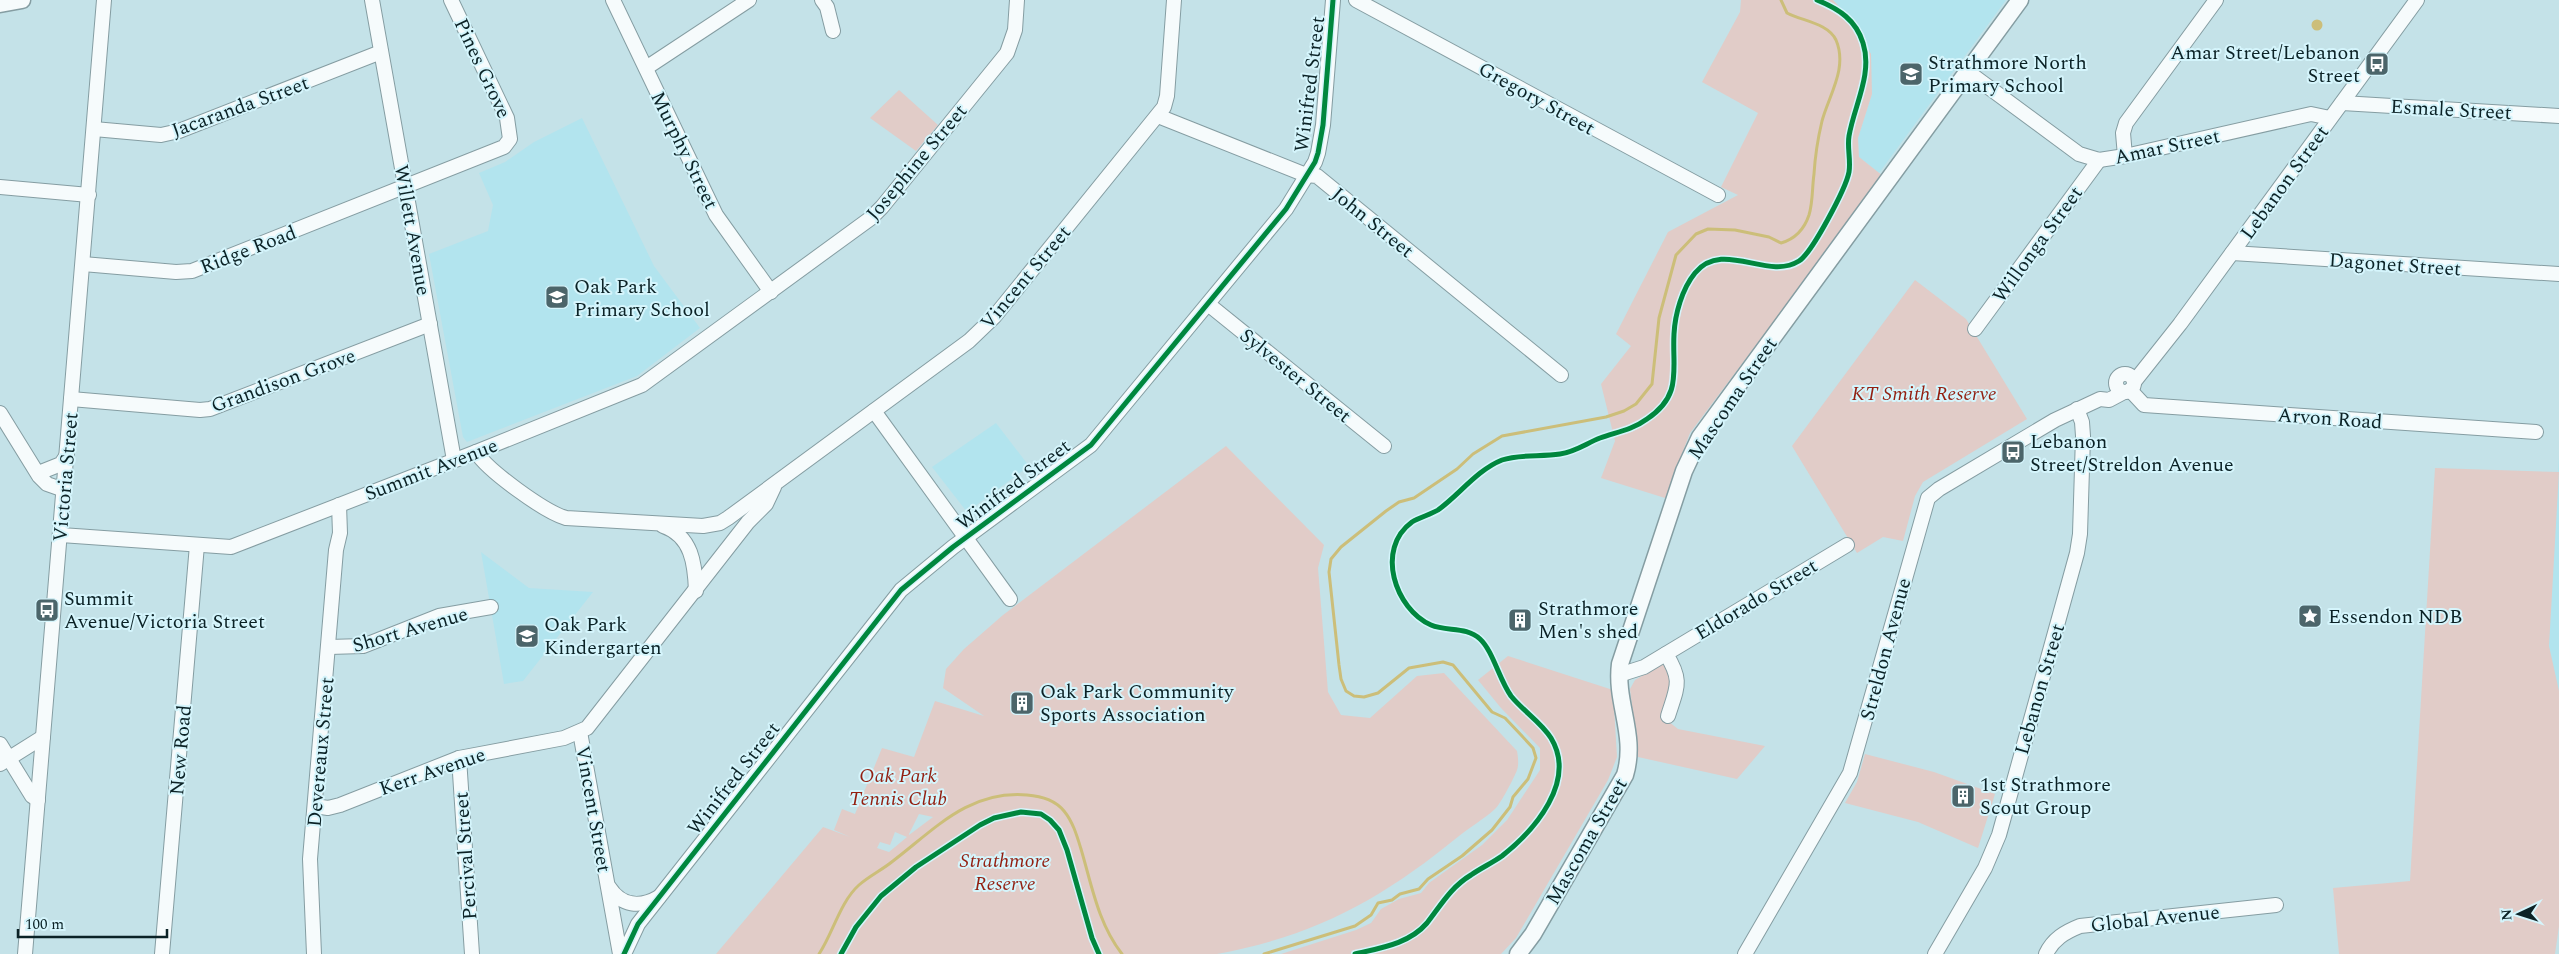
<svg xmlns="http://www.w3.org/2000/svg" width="2559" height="954" font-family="Spectral,serif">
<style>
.built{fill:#b2e4ee}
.green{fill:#e1ccc8;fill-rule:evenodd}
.water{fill:#ccbe79}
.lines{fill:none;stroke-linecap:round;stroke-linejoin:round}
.stream{stroke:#ccbe79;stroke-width:3}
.minor-casing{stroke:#859da2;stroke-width:16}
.major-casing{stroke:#859da2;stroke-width:19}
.minor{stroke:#f6fbfc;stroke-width:14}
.major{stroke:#f6fbfc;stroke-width:16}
.cycleway-casing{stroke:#d5f5fc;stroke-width:8}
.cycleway{stroke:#00873e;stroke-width:5}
.labels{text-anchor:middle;stroke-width:4;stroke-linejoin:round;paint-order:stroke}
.poi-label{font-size:20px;fill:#0b2226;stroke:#d5f5fc;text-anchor:start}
.street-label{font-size:20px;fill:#0b2226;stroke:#d5f5fc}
.park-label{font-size:20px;font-style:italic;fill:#931f10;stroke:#d5f5fc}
</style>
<rect width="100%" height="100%" fill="#c4e2e8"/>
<g class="built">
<path d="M1833,0H2006L1879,173L1859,157L1858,138L1872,94L1851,19Z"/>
<path d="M582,118L654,266L700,328L637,376L467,442L463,437L429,254L488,231L493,205L479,173L505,162L534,142Z"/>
<path d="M996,423L1029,466L967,512L932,467Z"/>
<path d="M2559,456V695L2547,648Z"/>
<path d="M481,552L529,588L593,592L523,681L504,684Z"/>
</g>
<g class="green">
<path d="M1741,0H1833L1851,19L1871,54L1872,94L1858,138L1859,157L1883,176L1690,433L1665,498L1601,478L1615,441L1601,384L1631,346L1616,334L1668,232L1738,195L1721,187L1758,113L1702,82L1740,12Z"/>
<path d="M899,90L938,125L916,151L870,118Z"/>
<path d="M1915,280L1966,319L2027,419L1923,482L1915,496L1903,541L1883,537L1857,553L1792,446Z"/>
<path d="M1226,446L1324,545L1318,568L1328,692L1341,715L1370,718L1417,676L1444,673L1517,751C1518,756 1519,765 1517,770C1515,776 1500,805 1495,809C1484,819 1470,827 1459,836C1382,899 1315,936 1217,954H716L823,827L850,837L834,830L842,809L855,814L882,748L914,757L935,701L984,716L943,688L946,669L964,649L1003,615ZM919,814L933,817L909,835V834ZM895,832L907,837L889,852L877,848L880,842L890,845Z"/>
<path d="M2435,468L2559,472L2549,646L2559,691V926L2555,954H2339L2333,888L2410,881Z"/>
<path d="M1508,656L1613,690L1617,757L1608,780L1516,938L1501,954H1281L1356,930L1371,923L1381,909L1399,899L1421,893L1429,883L1482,845L1507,820L1540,770V748L1501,708L1478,680Z"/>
<path d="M1662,664L1673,674L1664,718L1678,729L1765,746L1737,779L1638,757L1630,689L1635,680Z"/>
<path d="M1865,754L1934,772L1995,794L1978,848L1918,822L1845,803L1857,782Z"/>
</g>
<circle class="water" cx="2317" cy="25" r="5.5"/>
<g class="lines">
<g class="stream">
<path d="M819,954C833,933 840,902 859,885C869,876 882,870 893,861C935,829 969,790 1027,795C1041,796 1055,800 1064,811C1073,822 1077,836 1081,849C1092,886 1098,923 1122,954"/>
<path d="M1264,954L1355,926L1371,915L1378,903L1392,900L1400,894L1419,889L1428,879L1462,856L1492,830L1510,807L1513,797L1528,779L1536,758L1533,748L1522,736L1505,718L1492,712L1453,665L1443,662L1409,668L1378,693L1364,697L1354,696L1346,691L1341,679L1339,665L1329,572L1331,559L1341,547L1386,511L1399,502L1414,498L1457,469L1473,454L1502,436L1606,417L1624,411L1636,404L1652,384L1659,318L1676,255L1696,234L1708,229L1735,230L1769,237L1781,243C1795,239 1804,230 1809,215C1813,202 1812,188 1814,174C1815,157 1818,138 1822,121C1829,95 1848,68 1836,40C1828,23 1802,21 1787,13L1781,0"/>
</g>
<g class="minor-casing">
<g id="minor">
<path d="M372,0L454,460"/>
<path d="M613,0L716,215L771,292"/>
<path d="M822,0L827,7L833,31"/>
<path d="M1356,0L1718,195"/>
<path d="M646,68L749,0"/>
<path d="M1968,72L2079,154L2099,160L2125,156L2311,114L2330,118"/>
<path d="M2342,103L2559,116"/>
<path d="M1158,116L1306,175L1317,176L1561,375"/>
<path d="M94,129L161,135L179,131L381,52"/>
<path d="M2125,156L2123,133L2126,123L2216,0"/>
<path d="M0,187L89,195"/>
<path d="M2232,253L2559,274"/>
<path d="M83,264L176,272L192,271L504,147L510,139L507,118L451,0"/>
<path d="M1208,304L1384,446"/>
<path d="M1975,329L2099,160"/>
<circle cx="2125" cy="383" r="9"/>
<path d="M2134,382L2180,324L2417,0"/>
<path d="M2130,390L2144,405L2536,432"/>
<path d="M71,399L200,410L210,409L430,324"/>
<path d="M874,411L1010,599"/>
<path d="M0,413L39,476L47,484L64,490"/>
<path d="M476,452C488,471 545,512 566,518L703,526L720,523L728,518L969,341L994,317L1164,107L1167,96L1174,0"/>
<path d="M41,472L61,464L67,455"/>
<path d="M663,526C692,536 695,564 696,591"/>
<path d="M61,535L231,547L476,452L642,385L871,218L882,207L1007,53L1015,30L1017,0"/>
<path d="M329,647L363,646L439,616L491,607"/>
<path d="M1666,654C1683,681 1677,687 1668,716"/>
<path d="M1619,675L1644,667L1847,545"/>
<path d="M580,732L620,954"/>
<path d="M0,744L32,796L38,800"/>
<path d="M459,758L472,954"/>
<path d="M0,764L43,737"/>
<path d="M315,806L328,808L340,805L459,758L564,738L587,728L748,522L766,504L774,487"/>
<path d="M609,887C621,906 640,908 659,897"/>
<path d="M25,954L104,0"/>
<path d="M162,954L197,545"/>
<path d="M314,954L310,859L336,550L340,533L339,505"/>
<path d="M624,954L638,924L901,590L953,547L1091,445L1286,209L1315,162L1318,153L1323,125L1333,0"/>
<path d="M1745,954L1850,773L1928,498L1939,489L2055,420L2100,399L2109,400L2124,392"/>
<path d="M1935,954L1985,868L1999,835L2077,553L2080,534L2083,436L2082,422L2077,409"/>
<path d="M2046,954C2053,939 2065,932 2080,926L2276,905"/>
</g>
</g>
<g class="major-casing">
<g id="major">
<path d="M0,4L22,0"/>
<path d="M1518,954L1533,934L1625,775C1637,735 1615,703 1620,664L1684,471L1700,437L2020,0"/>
</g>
</g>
<use href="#minor" class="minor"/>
<use href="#major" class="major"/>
<g class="cycleway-casing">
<g id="cycleway">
<path d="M624,954L638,924L901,590L953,547L1091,445L1286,209L1315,162L1318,153L1323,125L1333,0"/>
<path d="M841,954L856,927L881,896L916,867L980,825L994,818L1021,812L1041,814L1050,820L1059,830L1067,850L1092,938L1099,954"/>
<path d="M1355,954C1380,948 1409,944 1427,923C1441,905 1451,887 1471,875C1481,868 1492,863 1502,856C1535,830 1577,781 1551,738C1541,722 1523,711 1511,696C1499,679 1493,651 1480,639C1466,626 1447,632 1431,625C1395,609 1375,549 1412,522C1420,517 1430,515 1438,510C1459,495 1477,470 1502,460C1519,454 1541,457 1560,454C1575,452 1587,443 1600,438C1617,432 1632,430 1647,419C1683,395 1672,370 1674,334C1675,314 1682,289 1695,273C1723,239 1767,281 1799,261C1812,253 1846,188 1849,172C1851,160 1847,148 1849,136C1854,106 1873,74 1863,43C1856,20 1839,9 1817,0"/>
</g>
</g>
<use href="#cycleway" class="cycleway"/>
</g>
<defs>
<g id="bus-square" transform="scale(1.25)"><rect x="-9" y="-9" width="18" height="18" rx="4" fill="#4c656a" stroke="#d5f5fc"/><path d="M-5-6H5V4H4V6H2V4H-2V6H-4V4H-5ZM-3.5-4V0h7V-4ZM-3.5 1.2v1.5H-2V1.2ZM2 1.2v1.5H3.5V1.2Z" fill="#fff"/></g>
<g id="school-square" transform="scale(1.25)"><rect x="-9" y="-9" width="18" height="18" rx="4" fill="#4c656a" stroke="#d5f5fc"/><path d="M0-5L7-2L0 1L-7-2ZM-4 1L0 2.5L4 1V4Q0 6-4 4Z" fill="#fff"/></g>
<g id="sight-square" transform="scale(1.25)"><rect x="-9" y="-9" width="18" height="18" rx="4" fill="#4c656a" stroke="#d5f5fc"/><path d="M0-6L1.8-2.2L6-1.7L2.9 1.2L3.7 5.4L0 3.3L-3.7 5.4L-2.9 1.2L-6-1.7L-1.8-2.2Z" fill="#fff"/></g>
<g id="building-square" transform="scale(1.25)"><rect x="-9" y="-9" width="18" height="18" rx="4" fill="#4c656a" stroke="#d5f5fc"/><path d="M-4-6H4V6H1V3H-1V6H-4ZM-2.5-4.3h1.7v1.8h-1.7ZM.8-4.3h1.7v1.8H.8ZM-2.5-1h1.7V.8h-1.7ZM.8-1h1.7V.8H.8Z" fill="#fff"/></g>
</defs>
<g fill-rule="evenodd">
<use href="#bus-square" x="2377" y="64"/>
<use href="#school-square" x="1911" y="74"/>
<use href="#school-square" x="557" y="297"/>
<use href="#bus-square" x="2013" y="452"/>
<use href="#bus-square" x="47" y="610"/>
<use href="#sight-square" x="2310" y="616"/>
<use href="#building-square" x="1520" y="620"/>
<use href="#school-square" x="527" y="636"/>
<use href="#building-square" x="1022" y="703"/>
<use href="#building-square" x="1963" y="796"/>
</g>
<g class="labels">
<g class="poi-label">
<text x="2360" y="59" text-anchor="end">Amar Street/Lebanon<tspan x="2360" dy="23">Street</tspan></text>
<text x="1928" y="69">Strathmore North<tspan x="1928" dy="23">Primary School</tspan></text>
<text x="574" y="293">Oak Park<tspan x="574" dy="23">Primary School</tspan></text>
<text x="2030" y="448">Lebanon<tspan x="2030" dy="23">Street/Streldon Avenue</tspan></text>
<text x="64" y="605">Summit<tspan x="64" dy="23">Avenue/Victoria Street</tspan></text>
<text x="1538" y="615">Strathmore<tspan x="1538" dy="23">Men's shed</tspan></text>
<text x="2328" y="623">Essendon NDB</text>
<text x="544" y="631">Oak Park<tspan x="544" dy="23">Kindergarten</tspan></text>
<text x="1040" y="698">Oak Park Community<tspan x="1040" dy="23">Sports Association</tspan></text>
<text x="1980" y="791">1st Strathmore<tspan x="1980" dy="23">Scout Group</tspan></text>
</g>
<g class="street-label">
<text transform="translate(483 68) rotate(65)" y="7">Pines Grove</text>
<text transform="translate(1309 84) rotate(-83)" y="7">Winifred Street</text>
<text transform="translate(1537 98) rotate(29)" y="7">Gregory Street</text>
<text transform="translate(240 106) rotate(-20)" y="7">Jacaranda Street</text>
<text transform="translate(2451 109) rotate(3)" y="7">Esmale Street</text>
<text transform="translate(2167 146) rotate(-12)" y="7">Amar Street</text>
<text transform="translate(685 150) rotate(64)" y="7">Murphy Street</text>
<text transform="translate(916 162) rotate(-50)" y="7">Josephine Street</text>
<text transform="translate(2284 182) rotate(-54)" y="7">Lebanon Street</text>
<text transform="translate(1373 222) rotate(39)" y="7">John Street</text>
<text transform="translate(413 230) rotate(80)" y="7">Willett Avenue</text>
<text transform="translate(2037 244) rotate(-54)" y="7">Willonga Street</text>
<text transform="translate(248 249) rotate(-21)" y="7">Ridge Road</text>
<text transform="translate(2395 264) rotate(4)" y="7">Dagonet Street</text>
<text transform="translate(1025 277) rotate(-50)" y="7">Vincent Street</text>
<text transform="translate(1296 375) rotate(39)" y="7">Sylvester Street</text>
<text transform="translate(283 380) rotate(-20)" y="7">Grandison Grove</text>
<text transform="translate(1732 398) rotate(-56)" y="7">Mascoma Street</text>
<text transform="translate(2330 418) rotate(4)" y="7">Arvon Road</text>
<text transform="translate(431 469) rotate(-21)" y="7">Summit Avenue</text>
<text transform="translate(65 477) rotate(-85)" y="7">Victoria Street</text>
<text transform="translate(1013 484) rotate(-37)" y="7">Winifred Street</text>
<text transform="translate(1756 599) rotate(-31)" y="7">Eldorado Street</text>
<text transform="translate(410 629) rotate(-16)" y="7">Short Avenue</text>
<text transform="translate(1885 649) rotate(-75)" y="7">Streldon Avenue</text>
<text transform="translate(2039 689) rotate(-74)" y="7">Lebanon Street</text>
<text transform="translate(180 750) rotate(-85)" y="7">New Road</text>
<text transform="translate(320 752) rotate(-85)" y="7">Devereaux Street</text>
<text transform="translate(432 771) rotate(-19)" y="7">Kerr Avenue</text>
<text transform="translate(733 778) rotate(-52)" y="7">Winifred Street</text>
<text transform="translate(594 809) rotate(80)" y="7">Vincent Street</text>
<text transform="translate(1586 841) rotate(-60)" y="7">Mascoma Street</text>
<text transform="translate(465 856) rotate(-94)" y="7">Percival Street</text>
<text transform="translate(2155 918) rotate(-6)" y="7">Global Avenue</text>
</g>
<g class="park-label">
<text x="1924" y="400">KT Smith Reserve</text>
<text x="898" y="782">Oak Park<tspan x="898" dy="23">Tennis Club</tspan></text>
<text x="1005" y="867">Strathmore<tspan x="1005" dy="23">Reserve</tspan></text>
</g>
</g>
<g transform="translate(2519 914) rotate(266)" stroke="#d5f5fc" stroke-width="4" paint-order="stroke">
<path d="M0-4L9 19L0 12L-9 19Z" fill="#0b2226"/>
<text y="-8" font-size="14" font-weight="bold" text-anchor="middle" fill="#0b2226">N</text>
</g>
<path d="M18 929v8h149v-8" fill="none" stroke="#0b2226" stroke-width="2.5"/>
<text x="25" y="929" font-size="15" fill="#0b2226" stroke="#d5f5fc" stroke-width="4" paint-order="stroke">100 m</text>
</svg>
